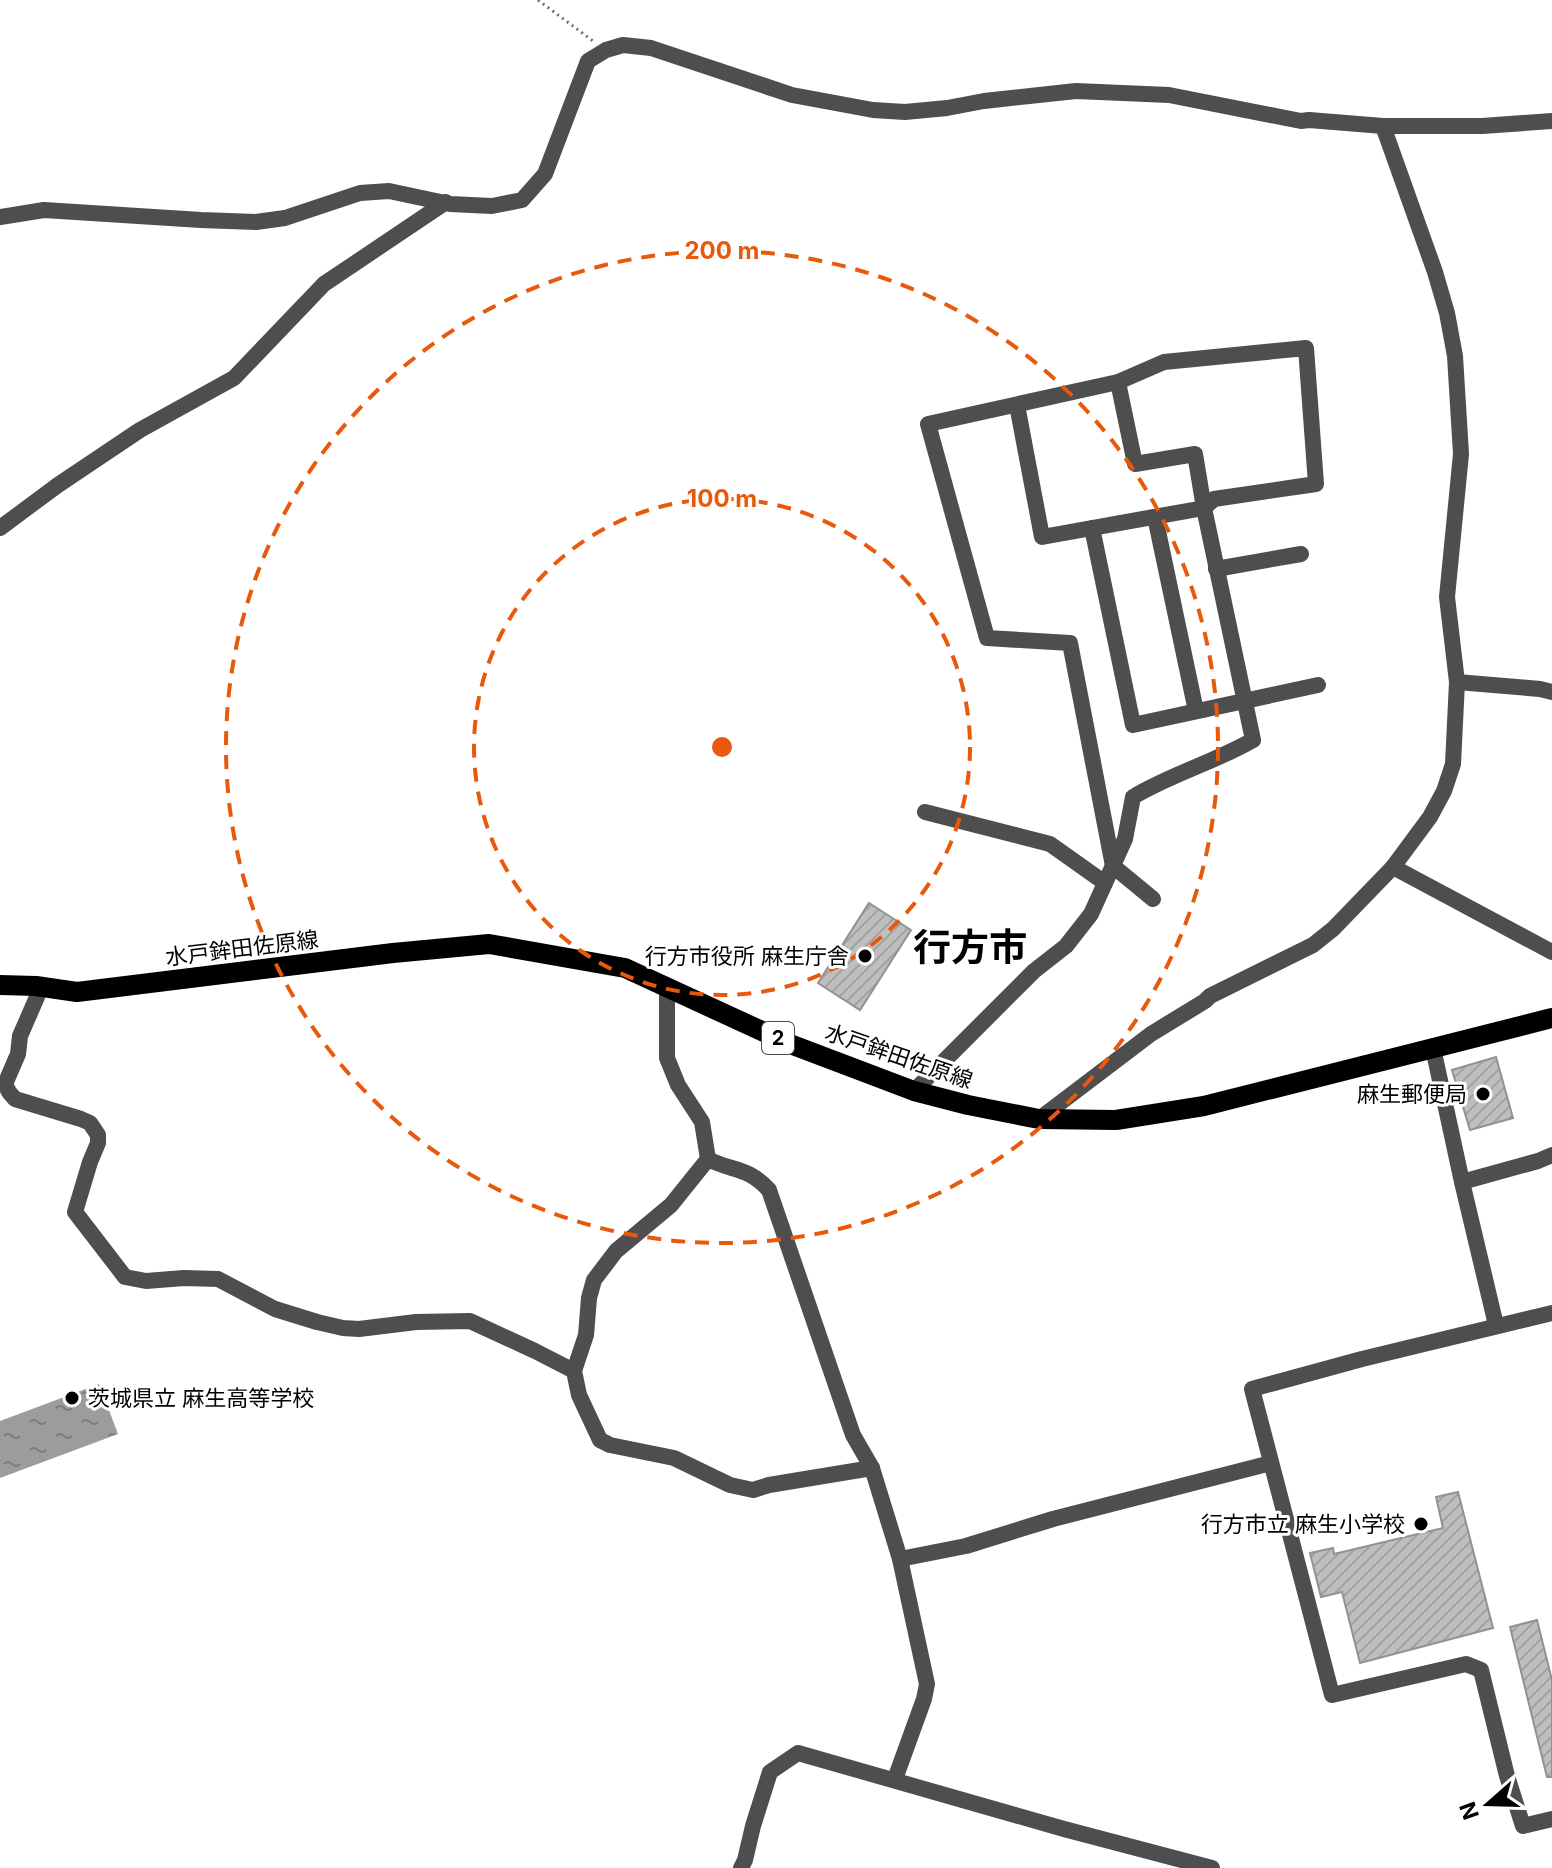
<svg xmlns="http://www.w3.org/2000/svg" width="1552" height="1868" font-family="Inter,'Noto Sans JP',sans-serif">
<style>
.water{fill:url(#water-ripples)}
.building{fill:url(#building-hatch);stroke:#929292;stroke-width:2}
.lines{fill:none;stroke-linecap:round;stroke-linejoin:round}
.path{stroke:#707070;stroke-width:3;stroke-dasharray:2 4;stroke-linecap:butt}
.minor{stroke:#4e4e4e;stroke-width:16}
.major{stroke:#000;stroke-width:20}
.ring{fill:none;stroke:#e8590c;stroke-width:4;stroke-dasharray:14 10}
.poi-dot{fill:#000;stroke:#fff;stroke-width:3}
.labels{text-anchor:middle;stroke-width:6;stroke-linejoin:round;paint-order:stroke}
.shield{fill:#fff;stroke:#4c4c4c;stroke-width:2}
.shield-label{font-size:20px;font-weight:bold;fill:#000}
.street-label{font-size:22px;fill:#000;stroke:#fff}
.poi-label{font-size:22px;fill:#000;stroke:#fff;text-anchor:end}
.town-label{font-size:38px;font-weight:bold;fill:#000;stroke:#fff}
.centre{fill:#e8590c;stroke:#fff;stroke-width:4}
.ring-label{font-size:24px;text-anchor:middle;font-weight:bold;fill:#e8590c;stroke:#fff;stroke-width:6;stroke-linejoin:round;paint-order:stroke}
</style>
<defs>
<pattern id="water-ripples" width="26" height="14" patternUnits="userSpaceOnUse" patternTransform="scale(2)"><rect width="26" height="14" fill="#9c9c9c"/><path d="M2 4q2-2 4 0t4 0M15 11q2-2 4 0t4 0" fill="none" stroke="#7d7d7d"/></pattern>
<pattern id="building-hatch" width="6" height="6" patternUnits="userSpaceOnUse" patternTransform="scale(2)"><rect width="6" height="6" fill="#bebebe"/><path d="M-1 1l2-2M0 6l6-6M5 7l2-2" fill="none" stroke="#a2a2a2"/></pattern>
</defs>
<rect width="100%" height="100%" fill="#fff"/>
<path class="water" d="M99,1384L118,1434L0,1478V1421Z"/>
<g class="building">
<path d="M869,903L911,930L860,1010L818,983Z"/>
<path d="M1496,1057L1513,1118L1470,1130L1452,1070Z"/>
<path d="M1458,1492L1493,1628L1360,1663L1342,1592L1321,1597L1310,1553L1333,1548L1334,1554L1443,1528L1436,1497Z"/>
<path d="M1537,1620L1552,1680V1777H1547L1510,1627Z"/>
</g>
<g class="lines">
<path class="path" d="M538,0L593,41"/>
<g class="minor">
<path d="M0,217L44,210L201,220L256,222L285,218L360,193L389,191L450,204L492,206L522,200L545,174L588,61L606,50L623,45L651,48L792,95L873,110L905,112L947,108L984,101L1076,91L1169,95L1301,121L1309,120L1383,126H1482L1552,121"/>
<path d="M1017,405L1042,537L1204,508L1214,499L1316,484L1306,348L1164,362L1118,382L928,424L987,638L1070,643L1113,866L1153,899"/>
<path d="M1155,517L1196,711"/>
<path d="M0,528L58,485L140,430L234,378L324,284L446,202"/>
<path d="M1092,528L1133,725L1318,685"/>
<path d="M1216,569L1301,554"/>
<path d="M1457,682L1540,689L1552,692"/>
<path d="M925,812L1050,844L1105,883"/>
<path d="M1393,867L1552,952"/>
<path d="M36,986L37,997L20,1036L18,1054L5,1084L9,1092L15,1099L81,1119L90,1123L98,1135V1143L90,1162L75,1212L125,1277L146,1281L184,1278L218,1279L275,1309L317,1322L343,1328L359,1329L416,1322L470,1321L535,1351L574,1371L579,1395L600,1440L610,1445L674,1458L730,1485L753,1490L769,1485L872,1468"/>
<path d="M1433,1048L1462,1182L1496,1325"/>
<path d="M914,1091L1034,971L1066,946L1091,914L1125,839L1133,797C1171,774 1215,762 1253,740L1204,508L1195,454L1135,464L1118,382"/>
<path d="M1039,1119L1151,1034L1205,1001L1210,996L1313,945L1333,929L1393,867L1430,817L1444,791L1453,764L1457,682L1447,597L1461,454L1455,356L1447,313L1435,272L1383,126"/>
<path d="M708,1159C733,1172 747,1166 769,1190L853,1435L872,1468L900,1559L927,1684L924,1699L895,1779"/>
<path d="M1462,1182L1538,1161L1552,1155"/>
<path d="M1552,1313L1362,1359L1252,1389L1332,1695L1466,1664L1481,1670L1507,1776L1523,1826L1552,1819"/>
<path d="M574,1371L586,1335L589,1298L594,1280L616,1251L671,1205L708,1159L702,1122L678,1085L667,1058V987"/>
<path d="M900,1559L966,1546L1053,1519L1271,1463"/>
<path d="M741,1868L745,1860L753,1826L770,1772L798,1753L1064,1829L1212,1868"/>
</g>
<path class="major" d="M0,985L36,986L77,992L393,953L489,944L625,968L790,1044L914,1091L968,1105L1039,1119L1116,1120L1204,1106L1552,1018"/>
</g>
<g class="ring">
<circle cx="722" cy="747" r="248"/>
<circle cx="722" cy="747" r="496"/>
</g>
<g class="poi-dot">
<circle cx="865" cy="956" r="8"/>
<circle cx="1483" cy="1094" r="8"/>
<circle cx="72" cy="1398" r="8"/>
<circle cx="1421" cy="1524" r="8"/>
</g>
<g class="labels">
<rect class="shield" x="762" y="1022" width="32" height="32" rx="6"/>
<g class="shield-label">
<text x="778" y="1045">2</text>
</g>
<g class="street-label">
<text transform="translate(242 948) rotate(-7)" y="8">水戸鉾田佐原線</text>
<text transform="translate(899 1056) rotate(19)" y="8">水戸鉾田佐原線</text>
</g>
<g class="poi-label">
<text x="849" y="964">行方市役所 麻生庁舎</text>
<text x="1467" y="1102">麻生郵便局</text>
<text x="88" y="1406" text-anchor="start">茨城県立 麻生高等学校</text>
<text x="1405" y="1532">行方市立 麻生小学校</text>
</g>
<g class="town-label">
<text x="970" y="961">行方市</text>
</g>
</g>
<circle cx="722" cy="747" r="12" class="centre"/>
<g class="ring-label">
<text x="722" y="259">200 m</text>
<text x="722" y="507">100 m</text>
</g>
<g transform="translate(1488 1804) rotate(250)" stroke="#ffffff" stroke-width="6" paint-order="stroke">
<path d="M0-6L14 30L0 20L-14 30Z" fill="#000000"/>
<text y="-12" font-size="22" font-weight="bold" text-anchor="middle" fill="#000000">N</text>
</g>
</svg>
